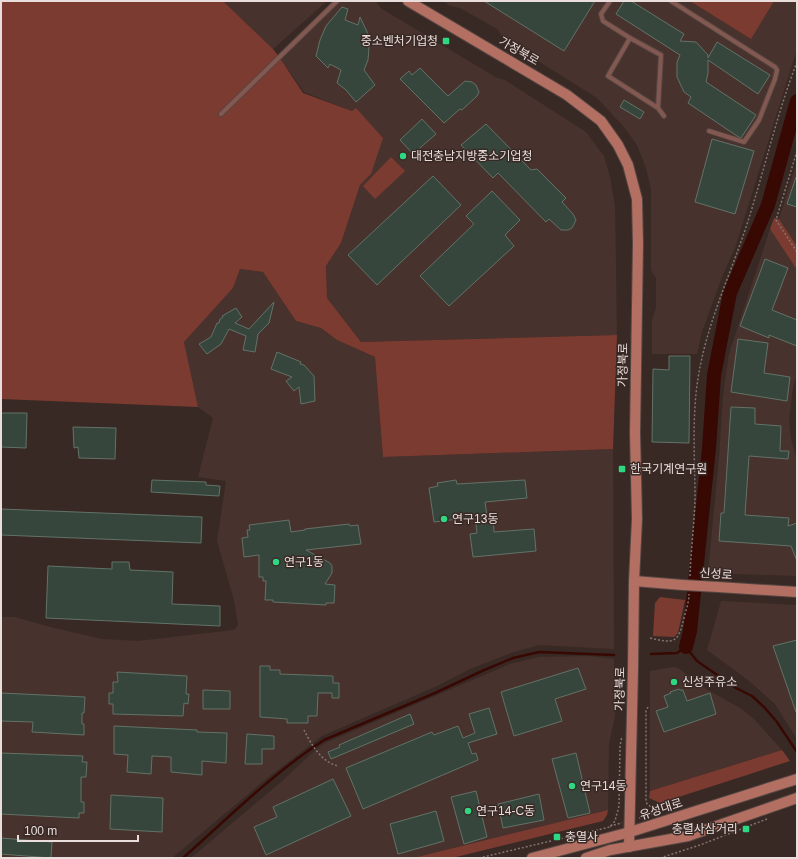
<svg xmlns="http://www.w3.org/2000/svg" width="798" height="859" font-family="Helvetica,'Noto Sans KR',sans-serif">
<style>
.built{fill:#48322d}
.green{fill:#7c3b30}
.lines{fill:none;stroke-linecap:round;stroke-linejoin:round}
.stream{stroke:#380803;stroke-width:2.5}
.river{stroke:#380803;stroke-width:14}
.building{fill:#37463c;stroke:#627267}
.lane-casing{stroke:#554642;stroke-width:6}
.secondary-casing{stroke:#554642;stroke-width:12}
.path{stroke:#827470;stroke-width:1.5;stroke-dasharray:2 2;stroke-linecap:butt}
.lane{stroke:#825850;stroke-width:4}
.secondary{stroke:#b26f62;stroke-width:10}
.secondary-bridge-casing{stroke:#554642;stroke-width:12;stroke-linecap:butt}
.secondary-bridge{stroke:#b26f62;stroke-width:10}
.poi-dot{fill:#2ed883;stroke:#392925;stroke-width:1.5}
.labels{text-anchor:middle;stroke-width:3;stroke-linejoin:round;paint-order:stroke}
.poi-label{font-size:12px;fill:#e9dedb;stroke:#392925;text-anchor:start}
.street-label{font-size:12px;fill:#e9dedb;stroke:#392925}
</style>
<rect width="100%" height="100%" fill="#392925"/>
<g class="built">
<path d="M223,1H327L273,49Z"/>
<path d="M338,1H375L382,9L497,78L505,80L586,132L604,156L610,177L615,207L617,335L361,342L327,298L326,266L341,243L360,185L371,174L352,111L304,92L280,58Z"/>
<path d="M443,1H797V49L735,248L722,277L702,332L697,354H652V320L656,308V278L651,270V189L646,168L637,145L624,127L597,98L505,40L497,29L460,8L450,6Z"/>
<path d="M797,161V246L779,219Z"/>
<path d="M770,229L797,270V374L793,387L789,420L791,439L797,460V576L708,573L719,458L723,395L729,354Z"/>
<path d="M240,269L263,272L296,321L321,328L337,340L375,357L383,457L613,449L614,649L539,645L514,652L470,669L437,686L322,736L266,779L172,858H1V617H15L54,628L102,639L138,641L234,630L238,625L234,600L217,541L226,481L198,477L213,418L198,407L184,342L233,288Z"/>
<path d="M721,601L797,605V739L775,704L748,680L707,650Z"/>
<path d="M587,656L614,659L615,716L609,744L608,810L413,858H191L281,782L311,754L325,743L510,664L539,657Z"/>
<path d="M673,667L678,668L708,690L740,708L753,718L782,750L650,791V671Z"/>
</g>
<g class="green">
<path d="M1,1H223L273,49L280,58L303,93L352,111L356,108L383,138L371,174L360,185L341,243L326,266L327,298L361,342L617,335L613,449L383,457L375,357L337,340L321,328L296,321L263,272L240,269L233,288L184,342L198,407L1,399Z"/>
<path d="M690,1H774L751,39Z"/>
<path d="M391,157L405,171L375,199L363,186Z"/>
<path d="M774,218L779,219L797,246V270L770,229Z"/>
<path d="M660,597L685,600L678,633L674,637L653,636L655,603Z"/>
<path d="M782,750L790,761L660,803L649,798L650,791Z"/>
<path d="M608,810L607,815L603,821L452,858H413Z"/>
</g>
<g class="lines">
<g class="stream">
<path d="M651,654L677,653L686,647L697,661L736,688L752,696L764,707L777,722L797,752"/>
<path d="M183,858C228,818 273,773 324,740L435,693L482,671L513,658L539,652L614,655"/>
</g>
<path class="river" d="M686,647L690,631L709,448L714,375L730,293L768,205L797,101"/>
</g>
<g class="building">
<path d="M484,1H595L564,51Z"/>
<path d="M624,1H631L684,34L680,41L696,42L708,55V58L717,42L770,75L758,94L708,60V73L706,82L756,115L741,138L737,136L688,103L691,97L684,92L677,77V62L680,55L616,14Z"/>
<path d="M342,7L348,9L345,20L358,25L360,17L368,34L369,47L368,60L364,70L375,85L356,102L346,90L337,83L341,70L330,64L328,68L316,56L320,40L326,26Z"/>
<path d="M420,68L448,96L465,81L472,82L476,85L479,92L477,96L462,110L460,109L444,123L400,79L409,71L412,75Z"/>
<path d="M624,100L644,112L640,119L620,107Z"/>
<path d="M422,119L436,134L413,154L400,140Z"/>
<path d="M486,124L531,170L537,169L566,198L562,202L573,214L576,220L572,228L568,230H561L549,219L546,222L498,173L493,178L461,145Z"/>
<path d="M712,139L754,151L735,214L695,202Z"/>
<path d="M433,176L461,205L377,285L348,255Z"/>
<path d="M796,177H797V207L787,204Z"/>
<path d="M492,191L520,220L505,235L514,246L449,306L420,276L474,224L466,216Z"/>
<path d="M765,259L788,268L772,310L797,320V346L769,335V338L740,326Z"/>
<path d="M274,302L269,323L258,334L255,352L243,350L246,336L229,329L221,344L207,354L199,344L211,337L217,323H219L220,319L223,317L222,316L236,308L242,317L235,323L249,329Z"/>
<path d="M738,339L768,343L764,373L790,377L787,401L731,392Z"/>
<path d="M277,352L301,362L300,364L304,365L314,376L315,401L301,404L299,387L294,391L286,381L292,377L271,369Z"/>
<path d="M669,356H690L689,443L652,442L653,369L669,370Z"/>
<path d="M731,407L755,408V424L781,426L780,451H789L788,459L749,456L745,515L789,518L788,526L797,523V561L791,546L719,541L721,513H724Z"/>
<path d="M1,413H27L26,448L1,447Z"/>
<path d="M73,427L116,428L115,459L79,458L78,447L74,448Z"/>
<path d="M152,480L206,482V485L220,486L219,496L151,492Z"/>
<path d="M456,480L457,484L525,480L527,498L485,502L487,516L493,515L494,532L534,529L536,551L473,557L470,534L477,533L475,517L434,522L429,488L438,486L437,483Z"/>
<path d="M1,509L202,517L201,543L1,535Z"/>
<path d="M289,520L291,532L305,530V529L349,524L350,526L358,525L361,544L306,550L330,563L332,566V573L325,584L335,585L334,603H326V605L273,602V600H265L266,581H263V577H259V555L244,557L242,538L248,537L247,530H250L249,525Z"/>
<path d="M112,562H129L130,570L173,572L172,604L220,606V626L46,618L48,566L112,569Z"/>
<path d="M797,640V712H796L773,646Z"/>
<path d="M260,666H270V670H280V674L333,676V683H339V698H332V693H318L317,716H308V723H287V719L260,717Z"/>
<path d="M578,668L586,689L555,699L562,721L514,736L501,692Z"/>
<path d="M117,672L187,676L186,694H189L188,704L184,703L183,716L113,714V704H109V693H113V682H118Z"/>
<path d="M679,689L680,690H683L687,701L710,693L716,714L664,732L656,711L668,707L664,696L671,693L670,692Z"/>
<path d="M203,690L230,691V709H203Z"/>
<path d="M1,693L85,697L84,713H82V724H84V735L32,732L33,722L1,721Z"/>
<path d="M489,708L497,734L468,743L472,754L476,753L478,760L363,809L346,768L432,732L434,735L458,726L463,738L475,733L469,714Z"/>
<path d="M410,714L414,724L331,759L328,752L340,747L339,745Z"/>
<path d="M114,726L197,730V732L227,733L226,763L202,761V775L171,772V757L152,756L151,774L127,772L128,755L114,754Z"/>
<path d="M247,734L274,736V749H262V764H245Z"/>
<path d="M1,753L83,756L82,762H87L86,777H81V802H84V813H79V818L1,814Z"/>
<path d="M576,753L590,813L568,818L552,759Z"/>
<path d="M333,779L351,816L266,855L254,827L277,817L273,807Z"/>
<path d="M476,791L487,837L464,844L451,797Z"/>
<path d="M539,794L544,820L503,828L498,804Z"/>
<path d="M111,795L163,798L162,832L110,829Z"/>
<path d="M436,811L444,841L398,854L390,824Z"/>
<path d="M1,838L52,842L51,858L1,854Z"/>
</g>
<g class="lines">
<g class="lane-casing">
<g id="lane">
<path d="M610,1L601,14L603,21L630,38"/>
<path d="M671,1L775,67L777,70L775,79L759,120L744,142L709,131"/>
<path d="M658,108L661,55L630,38L608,76L658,108L664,116"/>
<path d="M221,114L337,1"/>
</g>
</g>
<g class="secondary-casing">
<g id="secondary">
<path d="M408,1L567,95L601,121L618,145L628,165L637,199L638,244L635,433L637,519L634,581L633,668L629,847"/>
<path d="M634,581L683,585"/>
<path d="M718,587L797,592"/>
<path d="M532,858L630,832L797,779"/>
<path d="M586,858L610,850L688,836L797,798"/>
</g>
</g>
<g class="path">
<path d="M797,151L776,220L797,252"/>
<path d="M690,576C691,551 694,525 695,500C695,462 692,424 697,385C705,326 730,277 748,221C765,168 777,113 797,62"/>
<path d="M650,638C675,644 678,643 684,618C686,610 689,602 689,594"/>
<path d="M648,707L646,711V799L647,804L658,812L673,808"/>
<path d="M304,730C311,744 321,762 338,766"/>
<path d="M639,818L658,812"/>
<path d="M610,826L622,823"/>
<path d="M479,858L610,827L615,821L619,806L620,746L622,736"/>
<path d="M660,858L700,845L767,819"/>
</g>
<use href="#lane" class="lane"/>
<use href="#secondary" class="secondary"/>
<g class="secondary-bridge-casing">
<path id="secondary-bridge" d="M683,585L718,587"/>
</g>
<use href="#secondary-bridge" class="secondary-bridge"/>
</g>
<g class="poi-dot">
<rect x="442" y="37" width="8" height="8" rx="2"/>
<circle cx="403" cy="156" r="4"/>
<rect x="618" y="465" width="8" height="8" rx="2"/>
<circle cx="444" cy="519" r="4"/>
<circle cx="276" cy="562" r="4"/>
<circle cx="674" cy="682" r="4"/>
<circle cx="572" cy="786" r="4"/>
<circle cx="468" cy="811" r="4"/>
<rect x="742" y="825" width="8" height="8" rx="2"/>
<rect x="553" y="833" width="8" height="8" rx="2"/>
</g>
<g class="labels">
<g class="poi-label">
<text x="438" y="45" text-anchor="end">중소벤처기업청</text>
<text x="411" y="160">대전충남지방중소기업청</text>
<text x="630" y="473">한국기계연구원</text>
<text x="452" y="523">연구13동</text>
<text x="284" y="566">연구1동</text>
<text x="682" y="686">신성주유소</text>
<text x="580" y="790">연구14동</text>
<text x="476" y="815">연구14-C동</text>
<text x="738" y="833" text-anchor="end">충렬사삼거리</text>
<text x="565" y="841">충열사</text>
</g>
<g class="street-label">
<text transform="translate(519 51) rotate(30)" y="4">가정북로</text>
<text transform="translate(623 365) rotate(-89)" y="4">가정북로</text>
<text transform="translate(716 574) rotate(4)" y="4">신성로</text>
<text transform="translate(620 689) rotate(-89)" y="4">가정북로</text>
<text transform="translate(661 809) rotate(-18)" y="4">유성대로</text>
</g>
</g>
<rect width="798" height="859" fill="none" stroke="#e9dedb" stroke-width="4"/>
<path d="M18 835v6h120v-6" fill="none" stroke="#e9dedb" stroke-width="2"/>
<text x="24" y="835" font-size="12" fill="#e9dedb" stroke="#392925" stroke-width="3" paint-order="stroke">100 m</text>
</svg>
